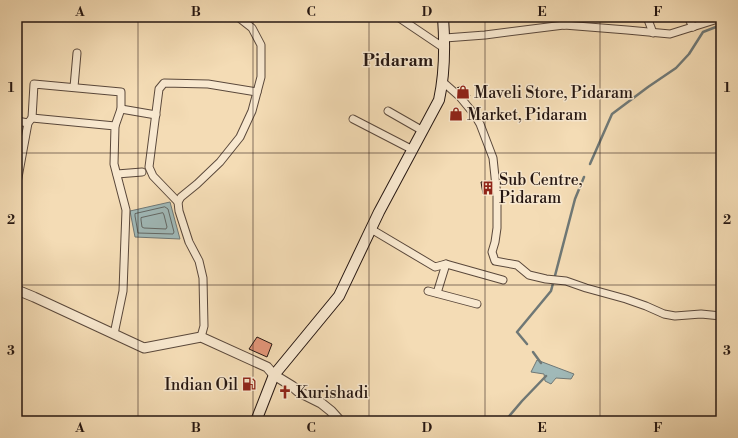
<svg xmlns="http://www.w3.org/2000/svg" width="738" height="438" font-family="'Libre Bodoni',serif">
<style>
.water{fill:#a0b9b8;stroke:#6f7876}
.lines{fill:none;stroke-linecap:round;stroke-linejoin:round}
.shore{stroke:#636865;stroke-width:1}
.stream{stroke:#6f7876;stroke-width:2.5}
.building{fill:#e4977a;stroke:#261712}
.minor-casing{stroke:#5a483b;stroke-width:9}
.tertiary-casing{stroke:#5a483b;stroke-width:11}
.secondary-casing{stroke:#261712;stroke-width:12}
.minor{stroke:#f8e8cf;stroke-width:7}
.tertiary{stroke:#f8e8cf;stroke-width:9}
.secondary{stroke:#f8e8cf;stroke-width:10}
.grid{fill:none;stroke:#261712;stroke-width:1;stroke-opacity:0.55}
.labels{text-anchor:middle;stroke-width:3;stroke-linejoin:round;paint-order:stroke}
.poi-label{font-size:16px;fill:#261712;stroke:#f8e8cf;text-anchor:start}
.neighbourhood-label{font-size:17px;font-weight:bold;fill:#261712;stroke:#f8e8cf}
.neatline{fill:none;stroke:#261712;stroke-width:1.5}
.grid-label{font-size:13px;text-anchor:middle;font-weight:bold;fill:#261712}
</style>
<rect width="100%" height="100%" fill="#f4dcb5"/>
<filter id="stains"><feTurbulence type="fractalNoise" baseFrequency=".005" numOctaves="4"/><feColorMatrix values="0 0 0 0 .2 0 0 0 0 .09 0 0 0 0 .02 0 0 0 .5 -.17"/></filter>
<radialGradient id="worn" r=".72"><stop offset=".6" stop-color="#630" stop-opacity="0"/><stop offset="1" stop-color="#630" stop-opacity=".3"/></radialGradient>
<g class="water">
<path d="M170,202L180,239L135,237L130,211Z"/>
<path d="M537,360L574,374L571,379L556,378L551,384L545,381L544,374L531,372Z"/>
</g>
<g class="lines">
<g class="shore">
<path d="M165,207L168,209L174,232L173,234L138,233L135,216V214Z"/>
<path d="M163,213L164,215L167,227L166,229L144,228L142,227L141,220V218Z"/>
</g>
<g class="stream">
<path d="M590,164L612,114L648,87L676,68L689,54L703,32L721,25"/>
<path d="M527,344L517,332L551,291L575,199L584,177"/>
<path d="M533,352L541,363"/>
<path d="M505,421L522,401L546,376"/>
</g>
</g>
<g class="building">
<path d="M464,85L470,96L467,98L457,88Z"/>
<path d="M490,181L492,194H483L481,182Z"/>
<path d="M257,337L272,344L267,357L249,349Z"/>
</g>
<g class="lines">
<g class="minor-casing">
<g id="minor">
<path d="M398,17L444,48"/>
<path d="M562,17L564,25"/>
<path d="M647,17L653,33"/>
<path d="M688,17L693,27"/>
<path d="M445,38L485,35L564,25L627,30L670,34L721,18"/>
<path d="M443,82L460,97L474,114L480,124L493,158L497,196V228L495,242L492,252L495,261L517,265L529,275L546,279L566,281L586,288L626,299L646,306L664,314L675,316L701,314L721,316"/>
<path d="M74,87L77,53"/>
<path d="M121,109L156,115"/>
<path d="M388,111L423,131"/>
<path d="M32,118L34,84L121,92V109L115,126"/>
<path d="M353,119L413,150"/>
<path d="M17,121L28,123"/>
<path d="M117,174L142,172"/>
<path d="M17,183L28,123L32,118L115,126L114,164L126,210L123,291L114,334"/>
<path d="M17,193V194"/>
<path d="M178,202L153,176L149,167L159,89L164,83L208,84L257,92"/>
<path d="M371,229L435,267L446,264L503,280"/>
<path d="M428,291L477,304"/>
<path d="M437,293L446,264"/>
<path d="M201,337L204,326L203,278L199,261L189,242L179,211L178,202L181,197L197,184L220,162L240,137L252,111L261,77V45L252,28L238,17"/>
</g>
</g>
<g class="tertiary-casing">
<path id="tertiary" d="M17,290L34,297L144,348L201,337L267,367L274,375L292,386L299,392L321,403L331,411L340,421"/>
</g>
<g class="secondary-casing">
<path id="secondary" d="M256,421L274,375L339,296L379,212L439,100C445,73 445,45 443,17"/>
</g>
<use href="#minor" class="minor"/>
<use href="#tertiary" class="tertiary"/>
<use href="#secondary" class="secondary"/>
</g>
<path class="grid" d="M138,17V421M253,17V421M369,17V421M485,17V421M600,17V421M17,153H721M17,285H721"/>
<defs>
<g id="shop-bare" transform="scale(1.08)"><path d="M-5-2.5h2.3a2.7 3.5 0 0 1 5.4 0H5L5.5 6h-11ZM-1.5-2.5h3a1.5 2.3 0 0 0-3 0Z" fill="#8f2418" stroke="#f8e8cf" stroke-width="2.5" paint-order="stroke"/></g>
<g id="building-bare" transform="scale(1.08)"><path d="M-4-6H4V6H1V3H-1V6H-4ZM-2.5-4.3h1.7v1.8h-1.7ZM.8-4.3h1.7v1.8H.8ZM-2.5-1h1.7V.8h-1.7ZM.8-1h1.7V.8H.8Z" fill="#8f2418" stroke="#f8e8cf" stroke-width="2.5" paint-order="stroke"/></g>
<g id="fuel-bare" transform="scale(1.08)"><path d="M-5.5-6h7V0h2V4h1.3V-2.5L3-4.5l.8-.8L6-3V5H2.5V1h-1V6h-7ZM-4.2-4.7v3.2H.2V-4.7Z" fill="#8f2418" stroke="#f8e8cf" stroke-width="2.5" paint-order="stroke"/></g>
<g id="church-bare" transform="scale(1.08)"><path d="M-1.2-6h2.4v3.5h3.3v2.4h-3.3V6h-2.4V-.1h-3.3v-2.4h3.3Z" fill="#8f2418" stroke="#f8e8cf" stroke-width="2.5" paint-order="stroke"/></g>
</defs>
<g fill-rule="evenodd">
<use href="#shop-bare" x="463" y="92"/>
<use href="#shop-bare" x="456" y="114"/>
<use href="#building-bare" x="488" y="188"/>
<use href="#fuel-bare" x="249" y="384"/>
<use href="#church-bare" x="285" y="392"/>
</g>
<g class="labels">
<g class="poi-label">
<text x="474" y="98">Maveli Store, Pidaram</text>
<text x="467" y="120">Market, Pidaram</text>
<text x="499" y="185">Sub Centre,<tspan x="499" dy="18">Pidaram</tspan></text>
<text x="238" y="390" text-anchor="end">Indian Oil</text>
<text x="296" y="398">Kurishadi</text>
</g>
<g class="neighbourhood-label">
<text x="398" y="66">Pidaram</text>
</g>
</g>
<rect width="738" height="438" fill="none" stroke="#f4dcb5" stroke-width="44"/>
<rect x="22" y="22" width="694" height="394" class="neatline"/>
<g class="grid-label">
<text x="80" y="16">A</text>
<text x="196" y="16">B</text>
<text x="311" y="16">C</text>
<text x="427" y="16">D</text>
<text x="542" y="16">E</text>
<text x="658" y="16">F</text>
<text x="11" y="92">1</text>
<text x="727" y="92">1</text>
<text x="11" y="224">2</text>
<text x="727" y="224">2</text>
<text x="11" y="355">3</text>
<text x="727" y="355">3</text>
<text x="80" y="432">A</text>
<text x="196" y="432">B</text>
<text x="311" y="432">C</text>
<text x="427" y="432">D</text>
<text x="542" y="432">E</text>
<text x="658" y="432">F</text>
</g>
<rect width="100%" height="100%" filter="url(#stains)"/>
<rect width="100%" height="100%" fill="url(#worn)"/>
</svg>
